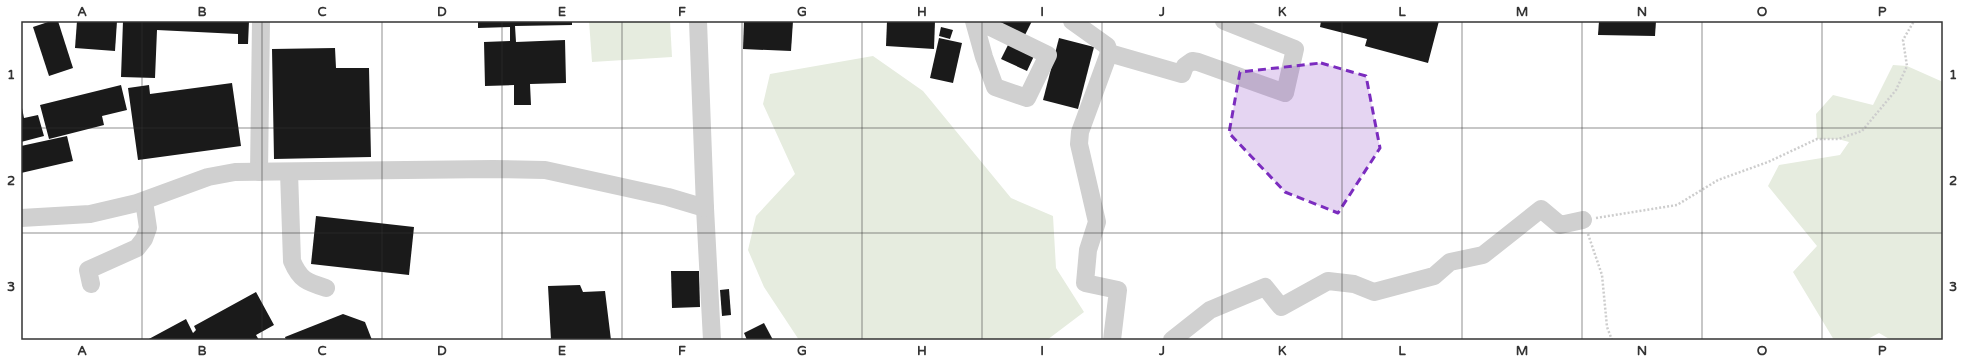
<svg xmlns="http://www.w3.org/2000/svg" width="1964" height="361" font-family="'Varela Round',sans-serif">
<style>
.green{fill:#e6ecdf}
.building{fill:#1a1a1a}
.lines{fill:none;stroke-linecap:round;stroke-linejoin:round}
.path{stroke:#cdcdcd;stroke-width:2.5;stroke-dasharray:2 2;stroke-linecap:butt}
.minor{stroke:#d0d0d0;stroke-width:18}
.marked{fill:#7b2cbf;fill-opacity:0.2;stroke:#7b2cbf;stroke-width:3;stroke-dasharray:8 5;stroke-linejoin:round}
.grid{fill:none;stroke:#333;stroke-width:1;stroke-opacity:0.55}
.neatline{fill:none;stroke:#333;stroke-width:1.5}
.grid-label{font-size:13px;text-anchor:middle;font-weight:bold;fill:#333}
</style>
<rect width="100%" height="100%" fill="#fff"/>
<g class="green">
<path d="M589,21H670L672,57L592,62Z"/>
<path d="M873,56L923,91L1011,198L1053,216L1056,268L1084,312L1047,340H799L764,287L748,250L756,216L795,174L763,104L770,74Z"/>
<path d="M1893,65L1907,66L1943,82V340H1891L1879,333L1866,340H1834L1793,272L1817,246L1768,186L1779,165L1840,155L1849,142L1838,139H1817L1816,114L1833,95L1873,105Z"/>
</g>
<g class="building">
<path d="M51,21H58L73,68L49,76L33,27Z"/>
<path d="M77,21H117L115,51L75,48Z"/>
<path d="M123,21H249L248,44H238V34L157,30L155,78L121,77Z"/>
<path d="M478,21H572V25L515,26L516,42L565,40L566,83L530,84L531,105H514V85L485,86L484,42L510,41V27L478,28Z"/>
<path d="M744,21H793L791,51L743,49Z"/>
<path d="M887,21H935L934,49L886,46Z"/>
<path d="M993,21H1032L1024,37Z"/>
<path d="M1321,21H1439L1428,63L1365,46L1367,39L1320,27Z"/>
<path d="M1599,21H1656L1655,36L1598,35Z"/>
<path d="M941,27L953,30L950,39L939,36Z"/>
<path d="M939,38L962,43L953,83L930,78Z"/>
<path d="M1059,38L1094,47L1078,109L1043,100Z"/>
<path d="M1008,45L1034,56L1027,71L1001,59Z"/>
<path d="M335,48L336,68H369L371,157L274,159L272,49Z"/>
<path d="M232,83L241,146L138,160L128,88L149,85L150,94Z"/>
<path d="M121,85L127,110L102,116L104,125L49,139L40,105Z"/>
<path d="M22,108L24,118L38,115L44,136L21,142Z"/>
<path d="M67,136L73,161L21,173V146Z"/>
<path d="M316,216L414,227L409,275L311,264Z"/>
<path d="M671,271H699L700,307L672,308Z"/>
<path d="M580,285L583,292L605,291L611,340H551L548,286Z"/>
<path d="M729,289L731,315L722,316L720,290Z"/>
<path d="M256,292L274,325L256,335L259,340H147L186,319L193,333L196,330L194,326Z"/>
<path d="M343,314L365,322L372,340H286L285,337Z"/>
<path d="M764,323L773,340H747L744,333Z"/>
</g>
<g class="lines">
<g class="path">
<path d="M1596,218L1677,205L1718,180L1768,162L1817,139H1838L1862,131L1896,90L1907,66L1903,40L1914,21"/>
<path d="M1588,234L1602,275L1607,327L1612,340"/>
</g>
<g class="minor">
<path d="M698,21L705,208L712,340"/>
<path d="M974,21L984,57L995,87L1027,98L1048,55L978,21"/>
<path d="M1072,21L1107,46L1109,53L1080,132L1079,144L1097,222L1088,250L1085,283L1118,290L1112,340"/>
<path d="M1109,53L1182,74L1185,66L1192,61L1198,62L1285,93L1295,49L1224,21"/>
<path d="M259,172L261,21"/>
<path d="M289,172L292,261C300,280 307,282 326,288"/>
<path d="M21,218L90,214L137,203L208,177L235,172L493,169L545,170L668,197L705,208"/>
<path d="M91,284L88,270L137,248L144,239L148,228L144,201"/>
<path d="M1172,340L1210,310L1265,287L1281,307L1328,281L1354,284L1374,292L1434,276L1450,262L1483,255L1541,209L1560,225L1583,220"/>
</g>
</g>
<path class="marked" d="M1321,63L1366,76L1380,148L1338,213L1285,192L1229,133L1240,72Z"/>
<path class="grid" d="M142,21V340M262,21V340M382,21V340M502,21V340M622,21V340M742,21V340M862,21V340M982,21V340M1102,21V340M1222,21V340M1342,21V340M1462,21V340M1582,21V340M1702,21V340M1822,21V340M21,128H1943M21,233H1943"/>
<rect width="1964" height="361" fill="none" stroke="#ffffff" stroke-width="44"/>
<rect x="22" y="22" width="1920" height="317" class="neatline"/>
<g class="grid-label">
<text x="82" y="16">A</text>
<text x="202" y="16">B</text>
<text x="322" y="16">C</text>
<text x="442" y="16">D</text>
<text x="562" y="16">E</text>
<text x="682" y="16">F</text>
<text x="802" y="16">G</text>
<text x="922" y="16">H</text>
<text x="1042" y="16">I</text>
<text x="1162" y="16">J</text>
<text x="1282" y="16">K</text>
<text x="1402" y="16">L</text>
<text x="1522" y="16">M</text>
<text x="1642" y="16">N</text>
<text x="1762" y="16">O</text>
<text x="1882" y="16">P</text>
<text x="11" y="79">1</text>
<text x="1953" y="79">1</text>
<text x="11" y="185">2</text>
<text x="1953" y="185">2</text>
<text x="11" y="291">3</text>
<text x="1953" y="291">3</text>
<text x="82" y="355">A</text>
<text x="202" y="355">B</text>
<text x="322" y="355">C</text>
<text x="442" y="355">D</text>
<text x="562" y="355">E</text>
<text x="682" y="355">F</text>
<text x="802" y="355">G</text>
<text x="922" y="355">H</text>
<text x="1042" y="355">I</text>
<text x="1162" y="355">J</text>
<text x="1282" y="355">K</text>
<text x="1402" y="355">L</text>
<text x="1522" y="355">M</text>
<text x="1642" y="355">N</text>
<text x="1762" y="355">O</text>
<text x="1882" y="355">P</text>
</g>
</svg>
